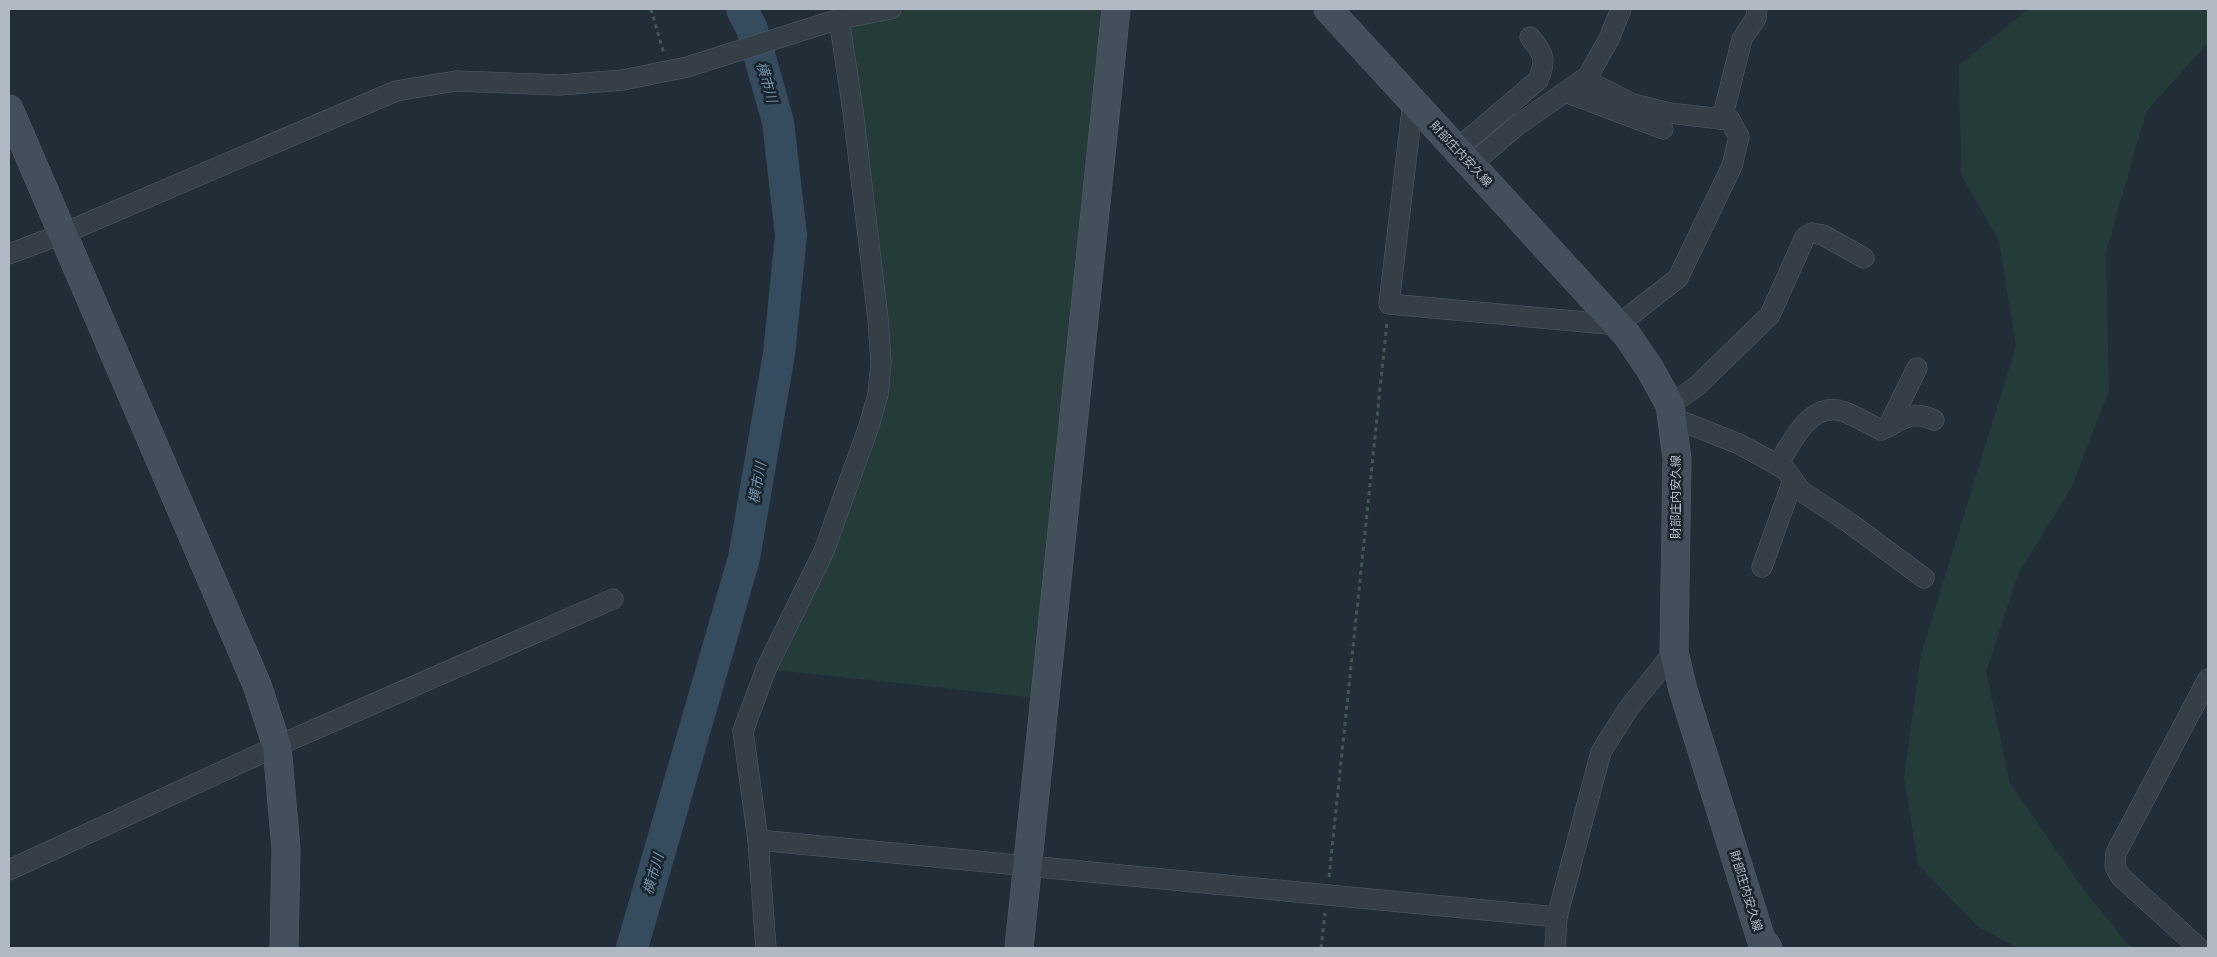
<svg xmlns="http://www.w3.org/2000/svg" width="2217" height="957" font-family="Commissioner,'Noto Sans JP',sans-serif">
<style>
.green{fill:#243b39}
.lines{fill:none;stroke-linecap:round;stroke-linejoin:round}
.river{stroke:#354c5f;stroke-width:32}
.street-casing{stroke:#525d66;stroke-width:21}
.secondary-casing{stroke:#525d66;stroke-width:29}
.path{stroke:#435757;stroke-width:3;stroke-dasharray:4 4;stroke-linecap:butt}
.street{stroke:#353f48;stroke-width:20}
.secondary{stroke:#434f5b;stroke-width:28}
.labels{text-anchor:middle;stroke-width:5;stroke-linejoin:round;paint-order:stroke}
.street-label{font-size:12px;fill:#afbac5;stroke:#1a242d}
.water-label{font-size:14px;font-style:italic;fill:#708fa8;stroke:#1a242d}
</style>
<rect width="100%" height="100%" fill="#212e38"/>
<g class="green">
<path d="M891,9H1116L1046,699L766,669L878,394L839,19Z"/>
<path d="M2028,9H2208V43L2146,112L2106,252L2109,390L2072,487L2018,574L1986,672L2010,783L2081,886L2131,948H2018L1977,926L1918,864L1904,777L1921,654L2016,346L1999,241L1961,174L1959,65Z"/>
</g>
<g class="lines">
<path class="river" d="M632,948L744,558L779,354L791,235L778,122L752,29L742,9"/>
<g class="street-casing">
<g id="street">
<path d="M1565,92L1663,129"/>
<path d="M1413,102L1389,304L1618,325L1678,278L1732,166L1739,137L1730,120L1669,113L1633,104L1584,79"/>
<path d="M1722,119L1742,39L1756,18L1757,9"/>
<path d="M1456,150L1538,80C1547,59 1544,54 1530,37"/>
<path d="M1471,165L1515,127L1588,76L1609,39L1621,9"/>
<path d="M9,254L62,234L396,91L456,81L560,85L623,80L687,67L839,19L891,9"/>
<path d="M1670,405L1697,386L1770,315L1805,237L1812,233L1823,235L1864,258"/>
<path d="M1671,417L1739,444L1785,469L1801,491L1847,521L1924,578"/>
<path d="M1888,427L1917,368"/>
<path d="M1777,465C1793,442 1810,399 1845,412C1857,417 1869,424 1881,430C1902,421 1911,409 1934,420"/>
<path d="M1762,567L1793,480"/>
<path d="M758,840L1557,917"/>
<path d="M9,870L277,746L613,599"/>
<path d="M766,948L758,840L743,731L766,669L824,551L869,426L878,394L881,363L878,319L853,111L839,19"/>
<path d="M1555,948L1557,917L1601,752L1628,709L1674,652"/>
<path d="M2199,948L2120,876L2115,866L2116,853L2208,679"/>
</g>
</g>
<g class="secondary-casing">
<g id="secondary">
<path d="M1328,9L1627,335L1650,369L1670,405L1677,459L1674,652L1683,690L1761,939L1768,948"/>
<path d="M9,109L257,685L277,746L286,849L284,948"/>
<path d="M1019,948L1116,9"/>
</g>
</g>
<g class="path">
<path d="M651,9L664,54"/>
<path d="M1329,877L1387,322"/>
<path d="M1321,948L1325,913"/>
</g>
<use href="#street" class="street"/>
<use href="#secondary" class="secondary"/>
</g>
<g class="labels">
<g class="street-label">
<text transform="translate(1461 154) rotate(47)" y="4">財部庄内安久線</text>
<text transform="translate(1676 497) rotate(-90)" y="4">財部庄内安久線</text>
<text transform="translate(1746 891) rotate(73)" y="4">財部庄内安久線</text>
</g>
<g class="water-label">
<text transform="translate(767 82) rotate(74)" y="5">横市川</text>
<text transform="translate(757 483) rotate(-80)" y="5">横市川</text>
<text transform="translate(653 874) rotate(-74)" y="5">横市川</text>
</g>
</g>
<rect width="2217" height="957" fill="none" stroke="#afbac5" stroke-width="20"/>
</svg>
